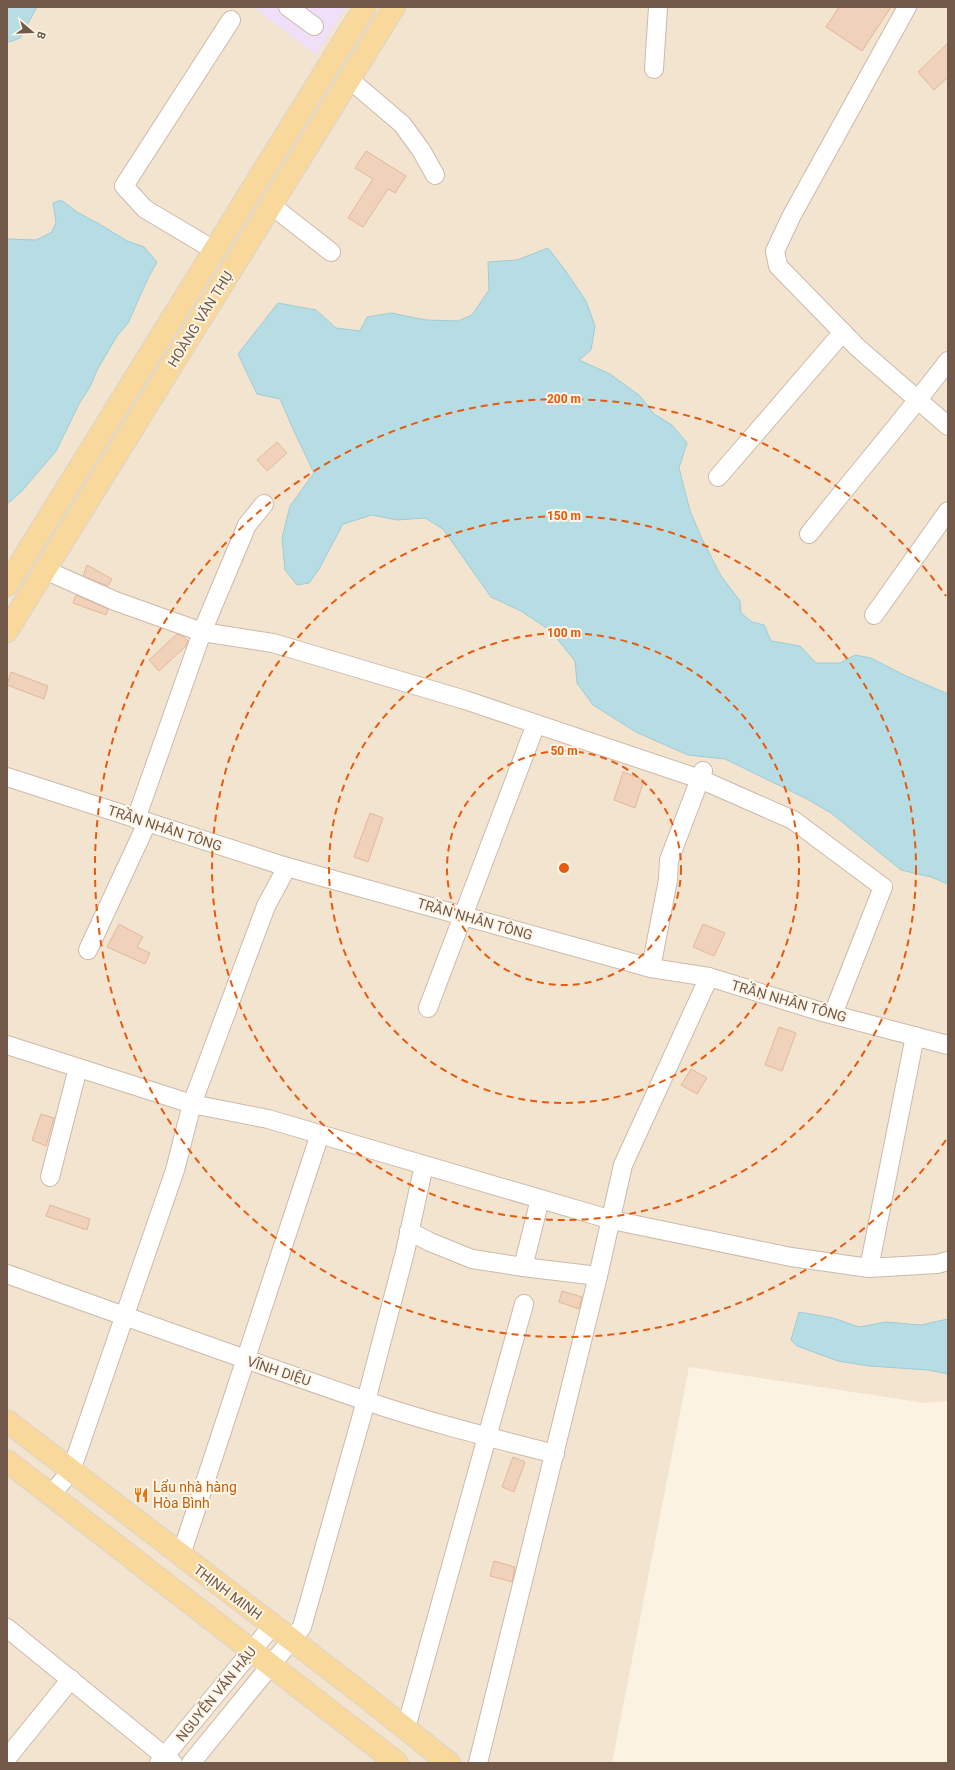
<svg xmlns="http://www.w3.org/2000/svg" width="955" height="1770" font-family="Roboto,sans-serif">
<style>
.residential{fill:#f3e4d0}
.education{fill:#efdff8}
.water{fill:#b7dde4;stroke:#9dccd6}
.building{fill:#f0d1ba;stroke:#e3b89b}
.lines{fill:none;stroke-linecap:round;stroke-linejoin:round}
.minor-casing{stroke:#ccbaa9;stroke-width:20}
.major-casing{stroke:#dad4d0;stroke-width:24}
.minor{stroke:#fff;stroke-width:18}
.major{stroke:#f9d99b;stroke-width:22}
.ring{fill:none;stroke:#e8590c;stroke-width:2;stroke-dasharray:7 5}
.labels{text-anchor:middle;stroke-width:4;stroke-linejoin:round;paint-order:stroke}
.street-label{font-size:14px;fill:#725949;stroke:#fff6e8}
.food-label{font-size:14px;fill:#c56008;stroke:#fff6e8;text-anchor:start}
.centre{fill:#e8590c;stroke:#fff6e8;stroke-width:2}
.ring-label{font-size:12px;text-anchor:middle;font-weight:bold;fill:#e8590c;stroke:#fff6e8;stroke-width:4;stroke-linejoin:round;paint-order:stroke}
</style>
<rect width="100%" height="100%" fill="#fcf2e2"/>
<path class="residential" d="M7,7H948V1401L925,1403L689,1367L612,1763H7Z"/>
<path class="education" d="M253,7H346L316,55Z"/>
<g class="water">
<path d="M7,7H37L20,38L9,42L7,41Z"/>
<path d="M61,200L77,212L101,225L127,241L144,247L157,262L148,278L128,323L117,336L97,370L90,387L80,402L56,451L21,492L7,504V239L36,240L52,232L56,222L53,203Z"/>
<path d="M548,248L565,270L586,301L595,326L591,350L579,360L610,374L640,396L654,414L672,425L687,443L679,468L690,511L702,539L721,576L740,601L741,613L752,622L764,625L771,641L800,646L816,663H840L855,655L871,658L904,675L948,694V884L931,877L901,870L831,813L807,799L725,759L688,755L636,732L593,705L577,683L575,661L551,631L521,611L491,597L443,529L425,518L397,520L372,515L343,524L319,569L309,583L297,585L285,570L282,538L290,506L314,473L294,431L280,399L257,394L238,354L278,303L316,310L336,328L360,331L367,317L391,313L426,320L458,321L472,315L489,290L488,262L517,260Z"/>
<path d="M799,1312L833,1318L859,1327L886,1322L921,1325L948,1319V1374L928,1370L869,1366L838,1361L797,1346L791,1340Z"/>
</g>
<g class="building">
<path d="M839,7H891L862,51L826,27Z"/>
<path d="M948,43V77L934,90L918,72Z"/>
<path d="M366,151L406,176L395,193L388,189L363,227L348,218L373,179L355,168Z"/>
<path d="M277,442L287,453L267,471L257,460Z"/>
<path d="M87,565L112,579L108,586L83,576Z"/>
<path d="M76,595L108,609L106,615L73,603Z"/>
<path d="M177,634L184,637L188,641L186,646L159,671L149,660Z"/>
<path d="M11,672L48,686L44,699L7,685Z"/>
<path d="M623,772L644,780L635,808L614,800Z"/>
<path d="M370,813L383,818L368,862L354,857Z"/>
<path d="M119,924L143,937L137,947L150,953L145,964L107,947Z"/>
<path d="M703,924L725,933L714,956L693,947Z"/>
<path d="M779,1027L796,1033L782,1071L765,1065Z"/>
<path d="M691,1069L707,1078L697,1094L681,1085Z"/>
<path d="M41,1114L54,1118L46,1146L32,1140Z"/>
<path d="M50,1205L90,1219L87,1230L46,1216Z"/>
<path d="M562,1291L582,1297L579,1309L559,1302Z"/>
<path d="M513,1457L525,1462L514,1492L502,1487Z"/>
<path d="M494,1561L515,1567L512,1582L490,1576Z"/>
</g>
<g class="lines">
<g class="minor-casing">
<g id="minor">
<path d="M288,7L314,26"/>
<path d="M907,7L792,215L775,251L778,266L858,348L948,426"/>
<path d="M654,69L658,7"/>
<path d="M349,79L402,124L421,150L435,175"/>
<path d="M271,205L331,252"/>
<path d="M214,250L145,209L124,186L231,20"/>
<path d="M718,477L843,332"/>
<path d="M809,534C855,476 903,420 948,361"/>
<path d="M45,570L115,601L202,632L273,643L465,700L700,779L793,820L883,887L833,1014"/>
<path d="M874,615L948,511"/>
<path d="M7,777L287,867L651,968L709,977L819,1011L948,1045"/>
<path d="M136,819L202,632L247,525L264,504"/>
<path d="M88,950L147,823"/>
<path d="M651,968L668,880L669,860L703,771"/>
<path d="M428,1008L536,724"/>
<path d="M7,1045L192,1104L268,1119L612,1220L791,1257L869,1268L937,1264L948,1261"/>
<path d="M50,1177L78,1068"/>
<path d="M409,1231L430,1242L472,1259L523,1267L598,1276"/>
<path d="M523,1267L540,1199"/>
<path d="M869,1268L915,1036"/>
<path d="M7,1274C127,1317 246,1360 366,1401C428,1422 492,1438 555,1454"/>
<path d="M50,1496L71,1471L175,1170L192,1104L266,906L287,867"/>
<path d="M181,1555L320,1134"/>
<path d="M7,1628L173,1763"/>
<path d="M406,1728L524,1304"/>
<path d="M7,1758L71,1679"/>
<path d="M159,1763L273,1625"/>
<path d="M191,1763L302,1627L366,1401L405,1252L424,1165"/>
<path d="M478,1763L598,1276L623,1165L709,977"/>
</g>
</g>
<g class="major-casing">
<g id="major">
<path d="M7,585L365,7"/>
<path d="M7,631L394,7"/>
<path d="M7,1421L357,1690L449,1763"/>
<path d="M7,1461L397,1763"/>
</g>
</g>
<use href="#minor" class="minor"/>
<use href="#major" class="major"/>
</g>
<g class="ring">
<circle cx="564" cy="868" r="117"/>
<circle cx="564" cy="868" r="235"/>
<circle cx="564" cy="868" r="352"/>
<path d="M946 1140A469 469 0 1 1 946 596"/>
</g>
<defs>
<g id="restaurant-bare" transform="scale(1.2)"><path d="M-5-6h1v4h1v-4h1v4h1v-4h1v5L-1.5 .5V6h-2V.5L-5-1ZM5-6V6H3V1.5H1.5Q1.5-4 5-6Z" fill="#e8710a" stroke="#fff6e8" stroke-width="2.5" paint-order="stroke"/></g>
</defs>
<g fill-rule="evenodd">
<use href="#restaurant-bare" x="141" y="1495"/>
</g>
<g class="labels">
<g class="street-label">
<text transform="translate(200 319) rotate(-58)" y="5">HOÀNG VĂN THỤ</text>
<text transform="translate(165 828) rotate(18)" y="5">TRẦN NHÂN TÔNG</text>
<text transform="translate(475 919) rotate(16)" y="5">TRẦN NHÂN TÔNG</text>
<text transform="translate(789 1001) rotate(16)" y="5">TRẦN NHÂN TÔNG</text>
<text transform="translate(279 1371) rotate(18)" y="5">VĨNH DIỆU</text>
<text transform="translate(228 1592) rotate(37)" y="5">THỊNH MINH</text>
<text transform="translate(216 1694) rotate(-51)" y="5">NGUYỄN VĂN HẬU</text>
</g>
<g class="food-label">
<text x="153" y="1492">Lẩu nhà hàng<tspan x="153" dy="16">Hòa Bình</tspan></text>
</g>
</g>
<circle cx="564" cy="868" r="6" class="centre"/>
<g class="ring-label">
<text x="564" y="403">200 m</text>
<text x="564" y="520">150 m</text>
<text x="564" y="637">100 m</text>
<text x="564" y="755">50 m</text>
</g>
<rect width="955" height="1770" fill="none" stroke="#725949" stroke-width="16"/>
<g transform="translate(32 32) rotate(109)" stroke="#fff6e8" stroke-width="3" paint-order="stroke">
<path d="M0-3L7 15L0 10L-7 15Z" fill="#725949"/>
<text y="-6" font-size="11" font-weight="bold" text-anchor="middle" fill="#725949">B</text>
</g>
</svg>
